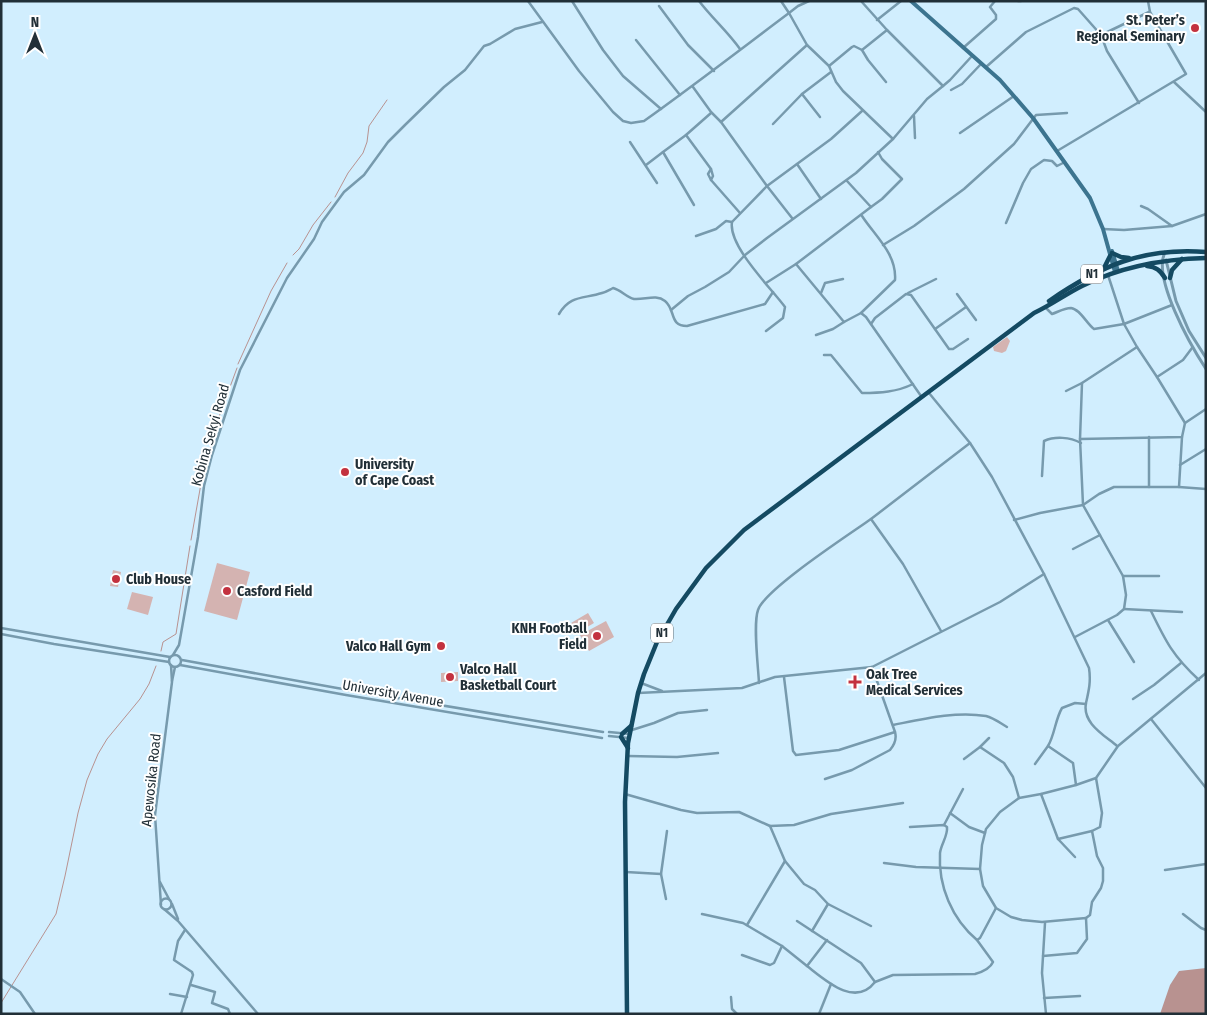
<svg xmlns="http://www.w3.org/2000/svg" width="1207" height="1015" font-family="'Fira Sans Condensed',sans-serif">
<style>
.green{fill:#d4b3b1}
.water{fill:#b89290}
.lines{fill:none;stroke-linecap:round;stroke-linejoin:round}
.stream{stroke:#b89290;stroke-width:1}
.minor{stroke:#779aad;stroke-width:2.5}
.tertiary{stroke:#779aad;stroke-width:3}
.secondary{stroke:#3c748f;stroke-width:4}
.trunk{stroke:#144a62;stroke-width:4.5}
.poi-dot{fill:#c3323f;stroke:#fff;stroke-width:2}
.labels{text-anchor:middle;stroke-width:4;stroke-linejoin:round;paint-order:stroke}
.shield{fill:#fff;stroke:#646d73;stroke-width:1}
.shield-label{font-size:12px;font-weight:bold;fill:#212f37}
.poi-label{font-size:14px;font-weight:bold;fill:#212f37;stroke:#fff;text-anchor:start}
.street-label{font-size:14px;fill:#212f37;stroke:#fff}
</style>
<rect width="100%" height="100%" fill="#d1eefe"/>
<g class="green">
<path d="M1007,337L1010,341L1006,351L1002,353L994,351L993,347Z"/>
<path d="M217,563L250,572L237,620L204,611Z"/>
<path d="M113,570L121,572L118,587L110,586Z"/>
<path d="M132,592L153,597L148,615L127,609Z"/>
<path d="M588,613L594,623L577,633L571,623Z"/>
<path d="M606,621L614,637L589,651L580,635Z"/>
<path d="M458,672V681L441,682V673Z"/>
</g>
<path class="water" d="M1206,968V1014H1160L1170,985L1179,971Z"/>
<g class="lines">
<g class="stream">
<path d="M335,197L348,173L363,153L367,142L369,126L387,100"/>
<path d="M293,255L299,249L313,225L331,202"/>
<path d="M238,364L271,291L287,263"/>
<path d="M191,540L202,478L220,414L237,368"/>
<path d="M161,651L163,642L176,634L190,546"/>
<path d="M1,1003L56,914L65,876L78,813L87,780L98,754L107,739L140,699L149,684L156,666"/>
</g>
<g class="minor">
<path d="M528,1L579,71L613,112L623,121L631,123L644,121C693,86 741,49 789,13L781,1"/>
<path d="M572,1L603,50L623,76L661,109"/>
<path d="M699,1C712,18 728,32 740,49"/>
<path d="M809,1L798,6L789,13L807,45L829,66L836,82L843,91L893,139"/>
<path d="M861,1L887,30L862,50L868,60L886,82"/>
<path d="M1018,1H1021"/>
<path d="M659,6L688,45L714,71"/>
<path d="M877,20L901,1"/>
<path d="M887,30L943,86L950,80L972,56"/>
<path d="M636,40L680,95"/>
<path d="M963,48L996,19V15L990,7L995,1"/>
<path d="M829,66L852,47L854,46L862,50"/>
<path d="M986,67L1026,32L1074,8L1078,9L1101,35"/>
<path d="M1174,82L1206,112"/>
<path d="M693,87L711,112L721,122L767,186L792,218"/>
<path d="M951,90L962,84L981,64"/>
<path d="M1139,103L1107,51L1101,35L1149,12"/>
<path d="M711,113L686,135L711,169L713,176L711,180L740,213"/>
<path d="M914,116L915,138"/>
<path d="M820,117L802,94L831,72"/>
<path d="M721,122L807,45"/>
<path d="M773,124L802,94"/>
<path d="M960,133L1014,96"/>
<path d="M686,135L663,152L694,205"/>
<path d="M630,142L657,183"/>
<path d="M1057,151L1186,74L1150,12L1148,1"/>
<path d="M797,164L821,199"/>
<path d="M646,165L663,152"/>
<path d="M711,180L708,174L711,169"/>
<path d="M1141,206L1148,209L1172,226"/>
<path d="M871,207L882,199L902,179L882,159L878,152"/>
<path d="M1006,223L1023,183L1031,169L1044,160L1052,161L1057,166L1065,162"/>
<path d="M1103,229L1124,230L1172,226L1206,214"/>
<path d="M696,236L716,229L726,221L732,222"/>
<path d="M883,245L914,226L964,189L1014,144L1036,115L1067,113"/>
<path d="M796,264L844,322L861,313L866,317L921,396"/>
<path d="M766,283L796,264L871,207L847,181"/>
<path d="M821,293L825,283L843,279"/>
<path d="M908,293L936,279"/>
<path d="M957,294L976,320"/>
<path d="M1046,308L1052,314C1058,312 1064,308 1071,308C1080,309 1087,324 1094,329L1124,324L1108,275"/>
<path d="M671,310L688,296L705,287L729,272L745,255L767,238L856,173L893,139L927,99L943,86"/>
<path d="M861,313L895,280C897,254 875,236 862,216"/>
<path d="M559,314C570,295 583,299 602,293C606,292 609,290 613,288C621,290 626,297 634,299C645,300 656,294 665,301C676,310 669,326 687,326L765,304L773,292"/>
<path d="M871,324L875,318L906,294L911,295L949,349H953L968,339"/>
<path d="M935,329L966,307"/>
<path d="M766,331L783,318L785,307C771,288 728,246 732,222L767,186L831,139L862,111"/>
<path d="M816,335L833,329L844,322"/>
<path d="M1137,347L1157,377L1185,423"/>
<path d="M824,355H831L862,393C880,393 897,392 913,384"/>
<path d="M1157,377L1183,360L1192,348"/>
<path d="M1066,391L1082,383"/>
<path d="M929,393L970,443L992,477L1044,574L1089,668C1091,681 1089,690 1086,703C1082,723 1104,735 1117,746"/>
<path d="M1149,437V487"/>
<path d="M1080,439L1182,437L1185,423L1206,409"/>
<path d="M1180,465L1206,449"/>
<path d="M1042,476L1044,441C1055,436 1070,437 1081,443"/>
<path d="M1179,487L1182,437"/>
<path d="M1014,520L1040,513L1083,505L1099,494L1114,487H1179L1206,489"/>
<path d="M1073,549L1100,535"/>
<path d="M1123,576H1159"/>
<path d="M1124,609L1182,612"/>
<path d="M1151,611C1166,642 1173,656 1199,680"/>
<path d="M1108,620L1134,662"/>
<path d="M1,628L170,657"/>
<path d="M941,631L903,564L871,519L970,443"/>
<path d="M1,634L54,644L169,662"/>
<path d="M1075,637L1117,615L1124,609L1126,595L1123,576L1083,505L1080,439L1082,383L1137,347L1124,324L1172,305"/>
<circle cx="175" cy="661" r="6"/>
<path d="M173,655L179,645L198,537L204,486L212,455L240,370L287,278L314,239L322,222L344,192L364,175L388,142L405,125L444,87L465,70L484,46L490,44L515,29L542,22"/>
<path d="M182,660L337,688L603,732"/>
<path d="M180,665L346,695L602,738"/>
<path d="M784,677L793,751L796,755L839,750L895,732"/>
<path d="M172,681L175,667"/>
<path d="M641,683L662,691"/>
<path d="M759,683C758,665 753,624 758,610C765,589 850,534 871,519"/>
<path d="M638,693L742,688L775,677L872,667L1000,602L1044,574"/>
<path d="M1133,699L1154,685L1181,663"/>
<path d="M1151,719L1206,788"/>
<path d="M893,725C923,719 956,711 986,716C994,718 1000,723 1007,727"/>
<path d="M632,730L654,723L678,713L707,710"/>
<path d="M609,732L630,734"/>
<path d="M609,736L629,738"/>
<path d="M989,738L980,747L1004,763L1013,777L1019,798"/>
<path d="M1048,746C1055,734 1055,720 1062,708L1075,703L1086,704"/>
<path d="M628,756L677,757L718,753"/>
<path d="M964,759L980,747"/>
<path d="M1035,764L1048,746L1073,763L1076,785"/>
<path d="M825,779L852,770L890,750C895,744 897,739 895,732L872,667"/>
<path d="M625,794L681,810L697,813L739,812L770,826L785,861L804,884L815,890L828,904L871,926"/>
<path d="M1041,794L1058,839L1075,857"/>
<path d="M950,813L969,827L985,833"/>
<path d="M944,825L963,789"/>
<path d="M770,826L794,825L831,814L903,803"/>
<path d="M910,827L944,825L947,827C948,836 941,844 940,853C938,886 952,919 977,940L980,938L996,908"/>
<path d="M1058,839L1092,831L1100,827L1102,813L1096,778"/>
<path d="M884,863L916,867L980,869"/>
<path d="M1165,870L1206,864"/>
<path d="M626,872L661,874L666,899"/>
<path d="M661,874L667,831"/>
<path d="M160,882L169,899"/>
<circle cx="166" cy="904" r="5.5"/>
<path d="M172,904L178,919"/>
<path d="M161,905L155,815L172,682L171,665"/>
<path d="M164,909L178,921L258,1014"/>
<path d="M702,914L743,923L782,946L807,966"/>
<path d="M1183,914L1201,928L1206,930"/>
<path d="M1086,918L1090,915L1092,902L1101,888L1103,881V868L1097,856L1092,831"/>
<path d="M797,921L861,963L875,982L893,975L975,974C982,972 990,969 993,962L977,940"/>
<path d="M1045,923L1042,973L1046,1014"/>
<path d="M747,925L785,861"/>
<path d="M812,931L828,904"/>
<path d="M827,940L807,966C825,980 855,1008 875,982"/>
<path d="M742,955L770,965L774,963L782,946"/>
<path d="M1043,956L1077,953L1087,939L1086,918L1042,922L1022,920L1011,917L996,908L983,886L980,869L982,845L986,829L1000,812L1019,798L1041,794L1076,785L1096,778L1118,746L1206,673"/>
<path d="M1,979L20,992L35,1014"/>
<path d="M191,985L215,992L212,1003L228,1009L230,1014"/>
<path d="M170,994L187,997"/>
<path d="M731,997L732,1009L737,1014"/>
<path d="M1044,998L1080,996"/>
<path d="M181,1014L193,975L192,972L174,960L178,941L185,930"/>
<path d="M819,1014L831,984"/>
</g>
<g class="tertiary">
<path d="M1165,252C1152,278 1191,346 1206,369"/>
<path d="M1166,260L1176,301L1189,331L1206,358"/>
</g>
<g class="secondary">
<path d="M911,1L1000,80L1033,118L1090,198L1103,229L1115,272"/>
<path d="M1112,251L1118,271"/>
</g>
<g class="trunk">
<path d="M1112,253L1121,257L1129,258"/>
<path d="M1147,266C1156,267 1160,270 1165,278"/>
<path d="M1104,268L1110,256"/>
<path d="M1170,278L1172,270L1182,259"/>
<path d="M1049,301C1100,266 1143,247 1206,252"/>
<path d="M622,734L631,726"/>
<path d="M621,737L628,748"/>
<path d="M627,1014L625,802L628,743L638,693L644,674L657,642L676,609L706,568L744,530L1034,313C1051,305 1066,294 1082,286C1120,267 1163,259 1206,258"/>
</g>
</g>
<g class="poi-dot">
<circle cx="1195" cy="28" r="5"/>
<circle cx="345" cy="472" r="5"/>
<circle cx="116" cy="579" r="5"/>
<circle cx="227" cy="591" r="5"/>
<circle cx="597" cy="636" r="5"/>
<circle cx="441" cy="646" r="5"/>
<circle cx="450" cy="677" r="5"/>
<path d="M852.5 674.5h5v5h5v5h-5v5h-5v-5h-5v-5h5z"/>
</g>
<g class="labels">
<g class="shield">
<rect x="1081" y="264.5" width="22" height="19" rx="4"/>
<rect x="651" y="623.5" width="22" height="19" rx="4"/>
</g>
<g class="shield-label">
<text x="1092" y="278">N1</text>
<text x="662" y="637">N1</text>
</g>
<g class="poi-label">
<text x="1185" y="25" text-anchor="end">St. Peter’s<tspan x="1185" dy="16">Regional Seminary</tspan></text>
<text x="355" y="469">University<tspan x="355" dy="16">of Cape Coast</tspan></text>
<text x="126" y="584">Club House</text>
<text x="237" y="596">Casford Field</text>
<text x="587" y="633" text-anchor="end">KNH Football<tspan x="587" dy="16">Field</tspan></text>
<text x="431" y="651" text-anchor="end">Valco Hall Gym</text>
<text x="460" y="674">Valco Hall<tspan x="460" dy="16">Basketball Court</tspan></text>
<text x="866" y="679">Oak Tree<tspan x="866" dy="16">Medical Services</tspan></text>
</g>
<g class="street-label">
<text transform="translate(210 435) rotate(-74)" y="5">Kobina Sekyi Road</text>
<text transform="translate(393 693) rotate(10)" y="5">University Avenue</text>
<text transform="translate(151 780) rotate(-84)" y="5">Apewosika Road</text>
</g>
</g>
<rect width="1207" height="1015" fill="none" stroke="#212f37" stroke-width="5"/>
<g transform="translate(35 35)" stroke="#ffffff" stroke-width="4" paint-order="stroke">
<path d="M0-4L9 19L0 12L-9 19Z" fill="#212f37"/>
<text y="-8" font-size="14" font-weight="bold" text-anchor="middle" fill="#212f37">N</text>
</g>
</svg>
